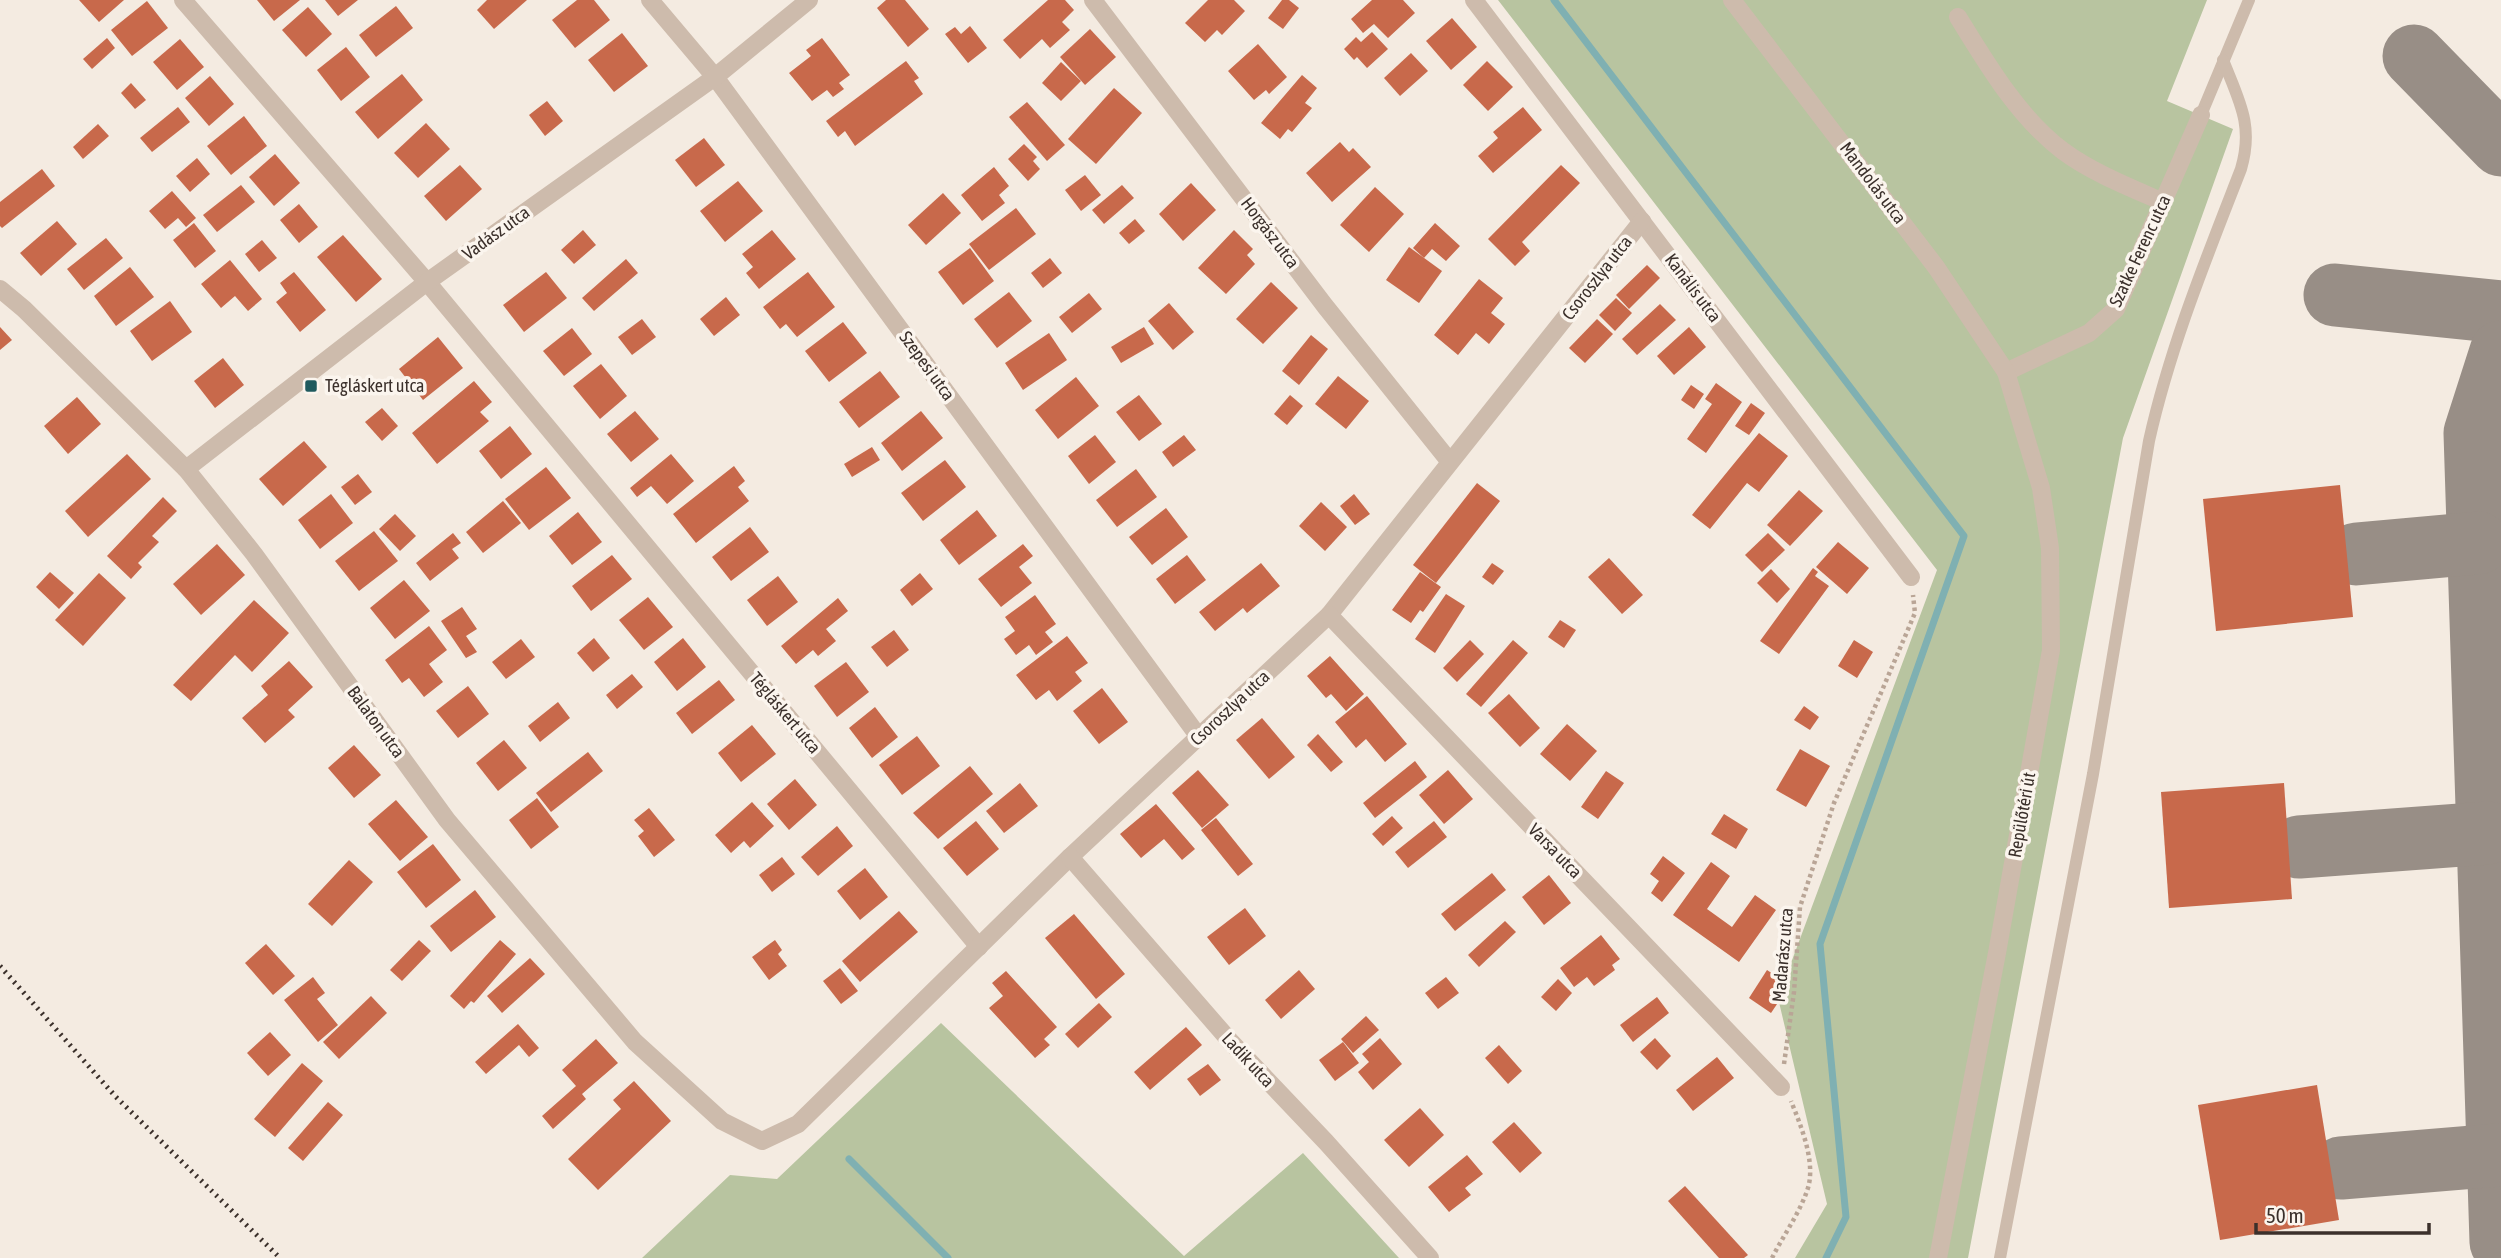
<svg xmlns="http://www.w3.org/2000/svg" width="2501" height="1258" font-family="'Asap Condensed',sans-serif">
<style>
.green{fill:#b8c4a0}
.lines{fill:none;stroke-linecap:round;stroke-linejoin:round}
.stream{stroke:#7fb0b2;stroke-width:7}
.taxiway{stroke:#988e86;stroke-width:63}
.building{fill:#c8694b}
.path{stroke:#b9a596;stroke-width:4.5;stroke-dasharray:3.5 3.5;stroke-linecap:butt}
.service{stroke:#cdbbac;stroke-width:12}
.minor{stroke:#cdbbac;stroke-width:18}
.tertiary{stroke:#cdbbac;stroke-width:18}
.rail{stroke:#3b302b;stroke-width:5;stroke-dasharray:2 5;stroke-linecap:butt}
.poi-dot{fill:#1f5a5e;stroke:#fbf5ee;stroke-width:2.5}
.labels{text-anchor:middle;stroke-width:7;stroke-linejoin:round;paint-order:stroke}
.street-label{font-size:18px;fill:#3b302b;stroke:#fbf5ee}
.poi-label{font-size:18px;fill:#3b302b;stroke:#fbf5ee;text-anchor:start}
</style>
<rect width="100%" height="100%" fill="#f4ebe1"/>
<g class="green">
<path d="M1498,0H2207L2167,101L2233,129L2123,438L1968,1258H1795L1827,1204L1778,998L1937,570Z"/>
<path d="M941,1023L1184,1256L1303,1153L1399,1258H642L730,1175L777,1179Z"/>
</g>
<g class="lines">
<g class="stream">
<path d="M1554,0L1964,536L1820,944L1846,1217L1826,1258"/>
<path d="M849,1159L948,1258"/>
</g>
<g class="taxiway">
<path d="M2414,56L2501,145"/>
<path d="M2335,295L2501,312"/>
<path d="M2501,352L2475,433L2501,1242"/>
<path d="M2356,554L2478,543"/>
<path d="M2299,847L2488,833"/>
<path d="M2341,1168L2498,1155"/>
</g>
</g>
<g class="building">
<path d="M79,0H124L99,22Z"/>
<path d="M257,0H300L274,21Z"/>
<path d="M325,0H358L338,16Z"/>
<path d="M487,0H527L494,29L477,10Z"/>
<path d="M577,0H594L610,20L575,48L552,20Z"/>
<path d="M886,0H905L929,29L908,47L877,8Z"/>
<path d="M1048,0H1065L1074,10L1062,22L1070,30L1050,48L1042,39L1020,59L1003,40Z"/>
<path d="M1208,0H1234L1245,11L1222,35L1217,30L1205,42L1185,23Z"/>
<path d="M1282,0H1289L1299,8L1283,29L1268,18Z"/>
<path d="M1372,0H1403L1415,13L1388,38L1374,24L1363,33L1351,19Z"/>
<path d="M147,1L168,28L132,56L111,30Z"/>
<path d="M396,6L413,28L376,57L359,35Z"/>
<path d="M308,7L332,34L306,57L282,30Z"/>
<path d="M1452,18L1477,47L1451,70L1426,41Z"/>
<path d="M970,26L987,48L968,63L945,34L955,27L961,34Z"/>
<path d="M1090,29L1116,57L1085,85L1060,57Z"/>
<path d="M1372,32L1388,49L1367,68L1357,57L1354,60L1344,49L1356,37L1361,42Z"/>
<path d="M622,33L648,66L614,92L588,60Z"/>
<path d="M107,38L115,48L92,69L83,59Z"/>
<path d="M822,38L850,75L839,83L844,89L833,97L827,90L812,101L789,73L811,56L806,50Z"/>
<path d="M180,39L204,67L177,90L153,62Z"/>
<path d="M1258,44L1287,77L1269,94L1266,90L1254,100L1228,71Z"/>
<path d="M346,47L370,77L341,101L317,70Z"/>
<path d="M1411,53L1428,71L1400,96L1384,78Z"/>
<path d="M906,61L919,78L914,81L923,94L855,146L845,131L838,137L826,121Z"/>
<path d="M1487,61L1513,87L1488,111L1463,85Z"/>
<path d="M1061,62L1081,81L1061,101L1042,83Z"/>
<path d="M402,74L423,100L378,139L355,112Z"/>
<path d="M1302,75L1317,88L1305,103L1312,108L1292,132L1288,129L1280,139L1261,123Z"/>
<path d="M210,76L234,104L209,126L185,98Z"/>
<path d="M131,83L146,100L135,109L121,93Z"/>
<path d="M1114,88L1142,113L1096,164L1068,139Z"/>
<path d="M547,101L563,121L545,136L529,115Z"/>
<path d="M1027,102L1065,145L1047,161L1009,117Z"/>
<path d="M178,107L190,122L152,152L140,138Z"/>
<path d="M1523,107L1542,130L1493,173L1478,156L1498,138L1493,132Z"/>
<path d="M244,116L267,146L231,175L207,146Z"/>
<path d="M426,123L450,149L418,178L394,153Z"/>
<path d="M98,124L109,136L83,159L73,147Z"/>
<path d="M704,138L725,165L696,187L675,160Z"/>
<path d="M1340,142L1349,152L1353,148L1371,167L1332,202L1306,173Z"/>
<path d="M1024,144L1037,157L1033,161L1040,169L1028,181L1008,159Z"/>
<path d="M275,154L300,183L274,206L249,177Z"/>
<path d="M197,158L210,174L190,192L176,176Z"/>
<path d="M460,165L482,189L446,221L424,196Z"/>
<path d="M1561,165L1580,183L1522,242L1530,251L1515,266L1488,239Z"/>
<path d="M994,167L1009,186L999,195L1005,203L982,221L961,195Z"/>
<path d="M42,169L55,186L2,228L0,226V202Z"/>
<path d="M1085,175L1101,195L1081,211L1065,190Z"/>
<path d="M738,181L763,211L725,242L700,211Z"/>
<path d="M1191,183L1216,210L1183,241L1159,214Z"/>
<path d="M241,185L255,202L217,232L203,215Z"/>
<path d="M1122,185L1134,198L1104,224L1092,210Z"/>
<path d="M1375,187L1404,214L1369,252L1340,225Z"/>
<path d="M172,191L196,218L186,227L178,218L165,229L149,211Z"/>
<path d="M943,193L961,213L926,245L908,225Z"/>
<path d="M299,204L318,227L299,243L280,220Z"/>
<path d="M1016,208L1036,234L989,270L969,244Z"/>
<path d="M1135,219L1145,231L1129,244L1119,233Z"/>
<path d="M57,221L77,244L41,276L20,253Z"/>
<path d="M194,223L216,251L195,268L173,240Z"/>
<path d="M1435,223L1460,246L1446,261L1432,249L1424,258L1413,248Z"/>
<path d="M583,230L596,245L574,264L561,250Z"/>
<path d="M772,230L796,259L759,289L746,273L753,267L742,254Z"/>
<path d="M1234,230L1253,249L1247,255L1255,264L1226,294L1198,268Z"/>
<path d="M343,235L382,279L356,302L317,257Z"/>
<path d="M106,238L123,258L84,290L67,269Z"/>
<path d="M262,240L277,258L259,272L245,254Z"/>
<path d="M1409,247L1442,271L1419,303L1386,280Z"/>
<path d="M970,248L994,281L963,305L938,272Z"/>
<path d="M1050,258L1062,273L1043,288L1031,273Z"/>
<path d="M626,259L638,273L594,311L582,298Z"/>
<path d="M230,260L262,299L248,311L235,296L221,308L201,284Z"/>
<path d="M1647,265L1660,278L1629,309L1616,295Z"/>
<path d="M130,267L154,297L116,326L94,296Z"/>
<path d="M294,272L326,310L300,332L276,302L287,293L280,283Z"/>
<path d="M546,272L567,298L524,332L503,305Z"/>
<path d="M808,272L835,307L797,337L786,324L780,329L763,307Z"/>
<path d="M1479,279L1503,298L1491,313L1505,324L1489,344L1476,333L1458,355L1434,335Z"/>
<path d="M1271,282L1298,308L1263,344L1236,319Z"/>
<path d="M1009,292L1032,321L997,348L974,319Z"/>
<path d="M1089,293L1102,309L1072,333L1059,317Z"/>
<path d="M726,297L740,315L714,336L700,319Z"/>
<path d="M1616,298L1632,313L1615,331L1599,315Z"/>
<path d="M170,301L192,332L152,361L130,331Z"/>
<path d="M1169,303L1194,332L1173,350L1148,321Z"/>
<path d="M1660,304L1676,320L1637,355L1622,339Z"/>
<path d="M642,319L656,337L632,355L618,337Z"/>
<path d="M1597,319L1613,334L1585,363L1569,348Z"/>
<path d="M843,322L867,353L829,382L805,351Z"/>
<path d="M0,327L12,340L0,350Z"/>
<path d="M1144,327L1154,344L1121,363L1111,347Z"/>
<path d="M1689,327L1706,347L1674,375L1657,356Z"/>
<path d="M572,328L592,354L564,376L543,351Z"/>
<path d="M1049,333L1067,360L1023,390L1005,363Z"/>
<path d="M1311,335L1328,349L1299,385L1282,371Z"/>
<path d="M438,337L463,368L423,400L399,369Z"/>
<path d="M223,358L244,385L215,408L194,381Z"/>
<path d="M601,364L627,396L600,419L573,386Z"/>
<path d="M880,371L900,397L859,428L839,402Z"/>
<path d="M1338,376L1369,401L1346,429L1315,404Z"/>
<path d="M1076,377L1099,406L1058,439L1035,410Z"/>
<path d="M474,381L492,402L480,412L489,421L437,464L412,433Z"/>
<path d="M1716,383L1742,402L1706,453L1687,439L1712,404L1705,399Z"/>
<path d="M1691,385L1704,394L1694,409L1681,400Z"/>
<path d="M1139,395L1162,424L1139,441L1116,412Z"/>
<path d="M1290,395L1303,406L1287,425L1274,414Z"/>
<path d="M77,397L101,424L68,454L44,426Z"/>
<path d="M1751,403L1765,413L1749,435L1735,426Z"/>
<path d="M382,408L398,426L382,441L365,422Z"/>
<path d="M635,411L659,439L631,462L607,434Z"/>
<path d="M921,411L943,438L902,471L881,443Z"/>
<path d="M510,426L532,454L501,479L479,451Z"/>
<path d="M1759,433L1788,456L1759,492L1747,483L1710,529L1692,515Z"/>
<path d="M1095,435L1116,462L1089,484L1068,456Z"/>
<path d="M1184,435L1196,450L1173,467L1162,452Z"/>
<path d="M304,441L327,467L283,506L259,479Z"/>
<path d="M872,447L880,460L852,477L844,464Z"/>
<path d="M127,454L151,479L88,537L65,511Z"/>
<path d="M671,454L694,481L667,504L651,486L637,497L630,488Z"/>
<path d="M945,460L966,487L923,521L901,493Z"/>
<path d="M734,466L745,481L738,487L749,501L696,543L673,514Z"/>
<path d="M546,467L571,498L529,530L505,499Z"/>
<path d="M1136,469L1157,497L1117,527L1096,500Z"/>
<path d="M358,474L372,492L355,505L341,487Z"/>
<path d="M1477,483L1500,501L1436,583L1413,565Z"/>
<path d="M2340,485L2353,617L2216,631L2203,499Z"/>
<path d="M1799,490L1823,511L1790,546L1767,525Z"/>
<path d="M331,494L353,523L320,549L298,520Z"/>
<path d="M1354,494L1370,514L1355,525L1340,506Z"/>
<path d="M163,497L177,511L152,536L159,542L138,563L142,567L131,579L107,556Z"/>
<path d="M503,501L521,523L483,553L466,532Z"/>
<path d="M1321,502L1347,527L1325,551L1299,526Z"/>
<path d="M1166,508L1188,537L1152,565L1129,537Z"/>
<path d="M977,510L997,536L959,565L940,540Z"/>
<path d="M578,512L602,542L572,565L549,536Z"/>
<path d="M395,514L416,536L400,551L379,529Z"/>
<path d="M750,527L769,552L731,581L712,557Z"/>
<path d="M374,531L398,561L359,591L335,561Z"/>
<path d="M453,533L461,543L452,549L459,558L430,581L416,563Z"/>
<path d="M1768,533L1785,550L1762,572L1745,555Z"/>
<path d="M1838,542L1869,568L1847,594L1816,567Z"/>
<path d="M217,544L245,575L201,615L173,584Z"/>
<path d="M1023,544L1033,556L1019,567L1032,583L1001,607L978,579Z"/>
<path d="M612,555L632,579L591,611L572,586Z"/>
<path d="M1187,555L1206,580L1175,604L1156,579Z"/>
<path d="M1609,558L1643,595L1622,614L1588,577Z"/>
<path d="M1261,563L1280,586L1247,613L1243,608L1215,631L1199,612Z"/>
<path d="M1492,563L1504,571L1493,585L1482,577Z"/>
<path d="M1813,568L1818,572L1815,576L1829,586L1779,654L1760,641Z"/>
<path d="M1771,569L1790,589L1777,603L1757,583Z"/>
<path d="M50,572L74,593L59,609L36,587Z"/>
<path d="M1420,572L1441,587L1423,612L1420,610L1411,623L1392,610Z"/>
<path d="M99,573L126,598L83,646L55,620Z"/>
<path d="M920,573L933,589L912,606L900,590Z"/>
<path d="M778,576L798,602L767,626L747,600Z"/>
<path d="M404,580L430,611L395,639L370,608Z"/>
<path d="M1446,594L1465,606L1435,653L1415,639Z"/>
<path d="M1035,595L1056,624L1045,632L1053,642L1036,655L1029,645L1016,655L1004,639L1015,631L1005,617Z"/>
<path d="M648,597L673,627L644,650L619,620Z"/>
<path d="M838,598L848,611L826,629L836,641L818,656L813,650L796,664L781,646Z"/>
<path d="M254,600L289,633L252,672L235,655L191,701L173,685Z"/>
<path d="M462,607L477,629L466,636L477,652L466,658L441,621Z"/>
<path d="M1560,620L1576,630L1564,648L1548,637Z"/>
<path d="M429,626L447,650L429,664L443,682L424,697L409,678L402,683L385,660Z"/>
<path d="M894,630L909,650L887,667L871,647Z"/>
<path d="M1067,636L1088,663L1075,672L1082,681L1057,701L1049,690L1036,700L1016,675Z"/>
<path d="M594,638L610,658L593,672L577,653Z"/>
<path d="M683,638L706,667L677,691L654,662Z"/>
<path d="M521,639L535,657L506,679L492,662Z"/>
<path d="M1470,640L1484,654L1457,682L1443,668Z"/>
<path d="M1513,640L1528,653L1481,707L1466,694Z"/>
<path d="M1854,640L1873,652L1857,678L1838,666Z"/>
<path d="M1330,656L1364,694L1346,711L1331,694L1326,698L1307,676Z"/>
<path d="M289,661L313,687L288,710L295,717L265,743L242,718L268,695L261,686Z"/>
<path d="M846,662L869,692L837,717L814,686Z"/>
<path d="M632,674L643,687L617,709L606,695Z"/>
<path d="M719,680L735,700L692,734L676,713Z"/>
<path d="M468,686L489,714L458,738L436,711Z"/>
<path d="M1102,688L1128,722L1099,744L1073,711Z"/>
<path d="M1509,694L1540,728L1520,747L1488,713Z"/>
<path d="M1367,696L1407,744L1385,762L1366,739L1356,748L1335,722Z"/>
<path d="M558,702L570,718L540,742L528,726Z"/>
<path d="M1804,706L1819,717L1810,730L1794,720Z"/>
<path d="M875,707L898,737L872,758L849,728Z"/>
<path d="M1262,718L1295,757L1269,779L1236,740Z"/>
<path d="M1567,724L1597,751L1570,781L1540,754Z"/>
<path d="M752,725L776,754L741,782L718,753Z"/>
<path d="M1318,734L1343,762L1331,772L1307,745Z"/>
<path d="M917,736L940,766L902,795L879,765Z"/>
<path d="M504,740L527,768L498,791L476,763Z"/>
<path d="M354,745L381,775L354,798L328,768Z"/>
<path d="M1800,749L1830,766L1806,807L1776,790Z"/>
<path d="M588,752L603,771L551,812L536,793Z"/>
<path d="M1415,761L1427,777L1375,818L1363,803Z"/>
<path d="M970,766L993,794L938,839L913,813Z"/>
<path d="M1198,770L1229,805L1202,828L1172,793Z"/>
<path d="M1448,770L1473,799L1444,824L1419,795Z"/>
<path d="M1606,771L1624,783L1598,819L1581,807Z"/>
<path d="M795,779L817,805L789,830L767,804Z"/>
<path d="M1020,783L1038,806L1004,833L986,811Z"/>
<path d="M2284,783L2292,899L2169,908L2161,792Z"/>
<path d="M537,798L559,827L531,849L509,820Z"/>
<path d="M396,800L428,837L400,861L368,824Z"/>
<path d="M752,802L774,826L750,848L744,841L731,853L715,835Z"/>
<path d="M1156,804L1195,849L1182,860L1164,839L1141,858L1120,834Z"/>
<path d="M649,808L675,840L654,857L638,836L644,831L634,820Z"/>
<path d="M1724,814L1748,829L1736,849L1711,834Z"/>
<path d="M1392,816L1403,828L1383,846L1372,834Z"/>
<path d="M1216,818L1253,864L1238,876L1201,830Z"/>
<path d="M976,821L999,849L967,876L943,848Z"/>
<path d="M1434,821L1447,837L1408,868L1395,852Z"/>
<path d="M837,826L853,846L818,876L801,857Z"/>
<path d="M433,844L461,880L426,908L397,872Z"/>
<path d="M1663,856L1685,873L1662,902L1651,893L1659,881L1650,874Z"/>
<path d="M782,857L795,874L772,892L759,875Z"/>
<path d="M349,860L373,882L332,926L308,904Z"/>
<path d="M1711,862L1730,876L1707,909L1732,927L1755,895L1776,910L1739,962L1673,915Z"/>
<path d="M865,868L888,897L860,920L837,891Z"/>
<path d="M1492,873L1506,890L1455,931L1441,914Z"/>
<path d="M1549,875L1571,903L1544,925L1522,897Z"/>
<path d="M475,890L496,917L451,952L430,926Z"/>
<path d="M1245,908L1266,936L1229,965L1207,937Z"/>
<path d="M899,911L918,932L860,982L842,961Z"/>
<path d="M1074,914L1125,974L1096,999L1045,938Z"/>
<path d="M1505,921L1516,932L1479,967L1468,955Z"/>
<path d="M1601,935L1620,959L1612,965L1615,970L1594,986L1587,977L1574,987L1560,968Z"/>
<path d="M419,940L431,951L402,981L390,970Z"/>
<path d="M500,940L516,954L474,1003L471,1001L464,1009L450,996Z"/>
<path d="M775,940L782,950L778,954L787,966L769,980L752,957Z"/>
<path d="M266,944L295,976L273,995L245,963Z"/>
<path d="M530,958L545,974L502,1013L487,996Z"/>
<path d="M840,968L858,991L841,1004L823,981Z"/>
<path d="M1299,970L1315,989L1281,1019L1265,1000Z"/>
<path d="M1767,970L1790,985L1771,1013L1749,998Z"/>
<path d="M1006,971L1057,1027L1044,1039L1050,1045L1035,1058L989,1008L1003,996L992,983Z"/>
<path d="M313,977L325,993L317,999L338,1025L318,1042L284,1000Z"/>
<path d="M1446,977L1459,993L1438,1009L1425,993Z"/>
<path d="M1558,979L1572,993L1556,1011L1541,997Z"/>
<path d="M371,996L387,1013L339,1059L323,1042Z"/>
<path d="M1657,997L1669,1013L1633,1042L1620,1025Z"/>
<path d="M1099,1003L1112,1017L1078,1048L1065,1034Z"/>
<path d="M1366,1016L1379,1030L1353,1053L1341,1039Z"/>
<path d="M518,1024L539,1048L529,1057L519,1045L486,1074L475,1062Z"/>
<path d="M1186,1027L1202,1045L1150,1090L1134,1072Z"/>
<path d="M270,1032L291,1055L268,1076L247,1053Z"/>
<path d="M1380,1038L1402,1064L1373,1090L1358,1072L1369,1062L1362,1054Z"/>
<path d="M1655,1038L1671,1056L1657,1070L1640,1052Z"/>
<path d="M596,1039L618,1063L582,1094L586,1099L553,1129L542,1116L576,1086L562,1070Z"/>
<path d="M1343,1042L1359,1063L1335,1081L1319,1060Z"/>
<path d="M1499,1045L1522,1071L1508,1084L1485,1058Z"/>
<path d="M1717,1057L1734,1078L1693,1111L1676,1090Z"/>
<path d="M302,1063L323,1081L275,1137L254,1119Z"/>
<path d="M1208,1064L1221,1080L1200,1096L1187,1079Z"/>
<path d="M634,1081L671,1121L598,1190L568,1159L621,1109L613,1100Z"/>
<path d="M2317,1085L2339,1220L2220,1240L2198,1105Z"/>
<path d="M328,1102L343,1115L303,1161L288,1148Z"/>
<path d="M1420,1108L1444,1135L1409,1167L1384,1140Z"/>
<path d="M1514,1122L1542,1153L1520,1173L1492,1142Z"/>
<path d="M1467,1155L1483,1174L1465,1188L1471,1195L1449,1212L1428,1187Z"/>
<path d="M1685,1186L1748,1255L1744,1258H1719L1668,1201Z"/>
</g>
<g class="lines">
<g class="path">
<path d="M1784,1064L1794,992L1800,907L1834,803L1915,613L1913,595"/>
<path d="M1772,1258C1783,1236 1799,1214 1807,1191C1817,1164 1801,1126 1791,1101"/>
</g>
<g class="service">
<path d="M2201,115L2249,0"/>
<path d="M2000,1258L2093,774L2149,441C2170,347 2206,259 2241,169C2254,125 2239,101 2223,60"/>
</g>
<g class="minor">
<path d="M183,0L427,282L979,947"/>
<path d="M650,0L715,77L1199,737"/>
<path d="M1093,0L1325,306L1450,462"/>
<path d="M1474,0L1911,577"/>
<path d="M1958,17C1987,64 2018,117 2063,151C2093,173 2129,187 2163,202"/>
<path d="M0,289L24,309L186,469L254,554L447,820L635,1042L722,1121L762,1141L798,1124L1070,857L1329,615L1642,221"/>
<path d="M2006,372L2089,333L2116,309L2201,115"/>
<path d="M186,469L427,282L715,77L809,0"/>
<path d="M1329,615L1781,1087"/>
<path d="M1070,857L1230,1041L1326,1142L1430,1258"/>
</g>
<path class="tertiary" d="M1732,0L1936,267L2006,372L2041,488L2050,548L2051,650L1997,953L1938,1258"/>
<path class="rail" d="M0,966L116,1097L280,1258"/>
</g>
<rect class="poi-dot" x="304" y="379" width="14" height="14" rx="3.5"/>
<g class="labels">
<g class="street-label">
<text transform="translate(1873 183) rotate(53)" y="6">Mandolás utca</text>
<text transform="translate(496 233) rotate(-36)" y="6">Vadász utca</text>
<text transform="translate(1270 233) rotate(53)" y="6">Horgász utca</text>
<text transform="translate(2140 251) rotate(-65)" y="6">Szatke Ferenc utca</text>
<text transform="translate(1597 278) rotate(-52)" y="6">Csoroszlya utca</text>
<text transform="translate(1693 288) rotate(53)" y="6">Kanális utca</text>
<text transform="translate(927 366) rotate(54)" y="6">Szepesi utca</text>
<text transform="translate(1230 708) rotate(-43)" y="6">Csoroszlya utca</text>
<text transform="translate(785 713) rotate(50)" y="6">Tégláskert utca</text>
<text transform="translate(376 722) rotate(54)" y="6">Balaton utca</text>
<text transform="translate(2022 815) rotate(-80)" y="6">Repülőtéri út</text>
<text transform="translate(1555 851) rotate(46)" y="6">Varsa utca</text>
<text transform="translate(1783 955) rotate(-85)" y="6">Madarász utca</text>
<text transform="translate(1248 1060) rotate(47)" y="6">Ladik utca</text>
</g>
<g class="poi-label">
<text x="325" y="392">Tégláskert utca</text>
</g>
</g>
<path d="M2256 1223v10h173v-10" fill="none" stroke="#3b302b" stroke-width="3.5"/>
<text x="2266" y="1223" font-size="21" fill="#3b302b" stroke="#fbf5ee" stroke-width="5" paint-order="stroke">50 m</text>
</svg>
